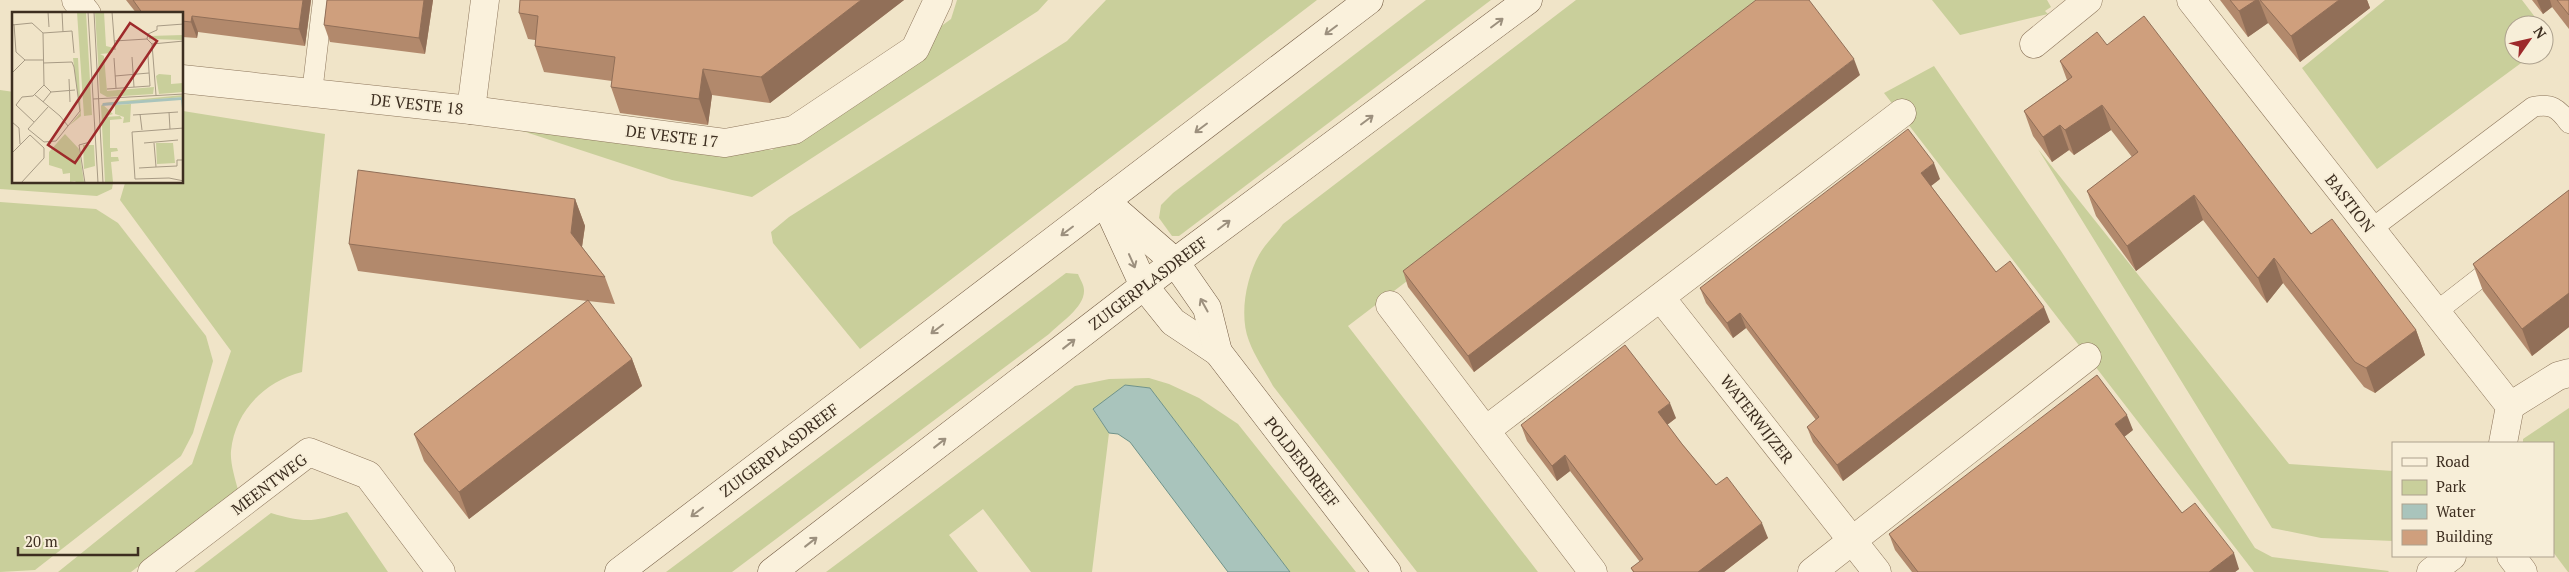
<svg xmlns="http://www.w3.org/2000/svg" width="2569" height="572" font-family="'PT Serif',serif">
<style>
.green{fill:#c9cf9b}
.water{fill:#a9c4bc;stroke:#6f938a}
.lines{fill:none;stroke-linecap:round;stroke-linejoin:round}
.lane-casing{stroke:#8d765c;stroke-width:21}
.street-casing{stroke:#8d765c;stroke-width:29}
.secondary-casing{stroke:#6f573f;stroke-width:29}
.lane{stroke:#faf1dc;stroke-width:20}
.street{stroke:#faf1dc;stroke-width:28}
.secondary{stroke:#faf1dc;stroke-width:28}
.wall{fill:#b2896c}
.shaded-wall{fill:#916f58}
.building{fill:#cf9f7d;stroke:#916f58}
.oneway{stroke:#9c907e}
.labels{text-anchor:middle;stroke-width:4;stroke-linejoin:round;paint-order:stroke}
.street-label{font-size:16px;fill:#3d2e20;stroke:#f7eed8}
.inset-road{fill:none;stroke:#a89b85;stroke-width:1}
.view{fill:#9e2a2b;fill-opacity:0.15;stroke:#9e2a2b;stroke-width:2.5}
.inset-edge{fill:none;stroke:#3d2e20;stroke-width:2.5}
</style>
<rect width="100%" height="100%" fill="#f0e4c8"/>
<g class="green">
<path d="M957,0H1048L1038,11L752,197L672,180L495,122L496,108L772,150L951,19Z"/>
<path d="M1106,0H1317L860,349L773,243L771,232L789,217L1067,41Z"/>
<path d="M1426,0H1491L1179,236H1172L1159,218L1161,205L1173,193Z"/>
<path d="M1576,0H1776L1348,326L1538,572H1417L1273,386C1265,371 1255,357 1249,341C1239,316 1246,278 1259,255C1265,244 1276,234 1283,224Z"/>
<path d="M1932,0H2047L2051,7L2045,11L2048,14L1960,35Z"/>
<path d="M2385,0H2522L2541,25H2514V55H2532L2377,169L2302,68Z"/>
<path d="M1934,66L2061,251L2255,548L2272,557L2389,571L2388,572H2254L1884,93Z"/>
<path d="M0,90L14,92V182L113,183L112,189L97,196L0,189Z"/>
<path d="M183,111L325,134L302,372C264,382 235,411 231,451C230,463 235,478 238,490L131,572H58L192,464L231,351L120,200L125,183L182,182Z"/>
<path d="M2038,149L2289,464L2393,471V541L2321,538L2272,528Z"/>
<path d="M0,202L96,209L118,223L206,336L213,361L193,433L181,456L35,570L0,572Z"/>
<path d="M1066,273L1078,274C1080,279 1084,285 1084,290C1085,307 1060,323 1049,334L732,572H666Z"/>
<path d="M1149,378L1169,384L1199,398L1238,424L1356,572H1290L1150,388L1125,385L1093,410L1109,433L1092,572H1031L983,509L949,535L978,572H826L1075,386L1109,379Z"/>
<path d="M2569,408V572H2568L2553,552V443H2523V439Z"/>
<path d="M347,512L388,572H194L271,513C304,523 313,522 347,512Z"/>
</g>
<path class="water" d="M1125,385L1150,388L1290,572H1228L1130,442L1118,434L1109,433L1093,409Z"/>
<g class="lines">
<g class="lane-casing">
<g id="lane">
<path d="M312,93L323,0"/>
<path d="M2370,230L2533,107C2551,103 2558,108 2569,123"/>
<path d="M2436,312L2499,263"/>
</g>
</g>
<g class="street-casing">
<g id="street">
<path d="M76,0L87,14"/>
<path d="M2191,0L2510,406L2503,443"/>
<path d="M2034,44L2088,0"/>
<path d="M182,79L471,110L485,0"/>
<path d="M471,110L725,143L794,130L915,49L938,0"/>
<path d="M1661,298L1877,572"/>
<path d="M1390,305L1593,572"/>
<path d="M2510,406L2558,376L2569,373"/>
<path d="M1486,430L1902,113"/>
<path d="M2511,556L2523,572"/>
<path d="M152,572L309,452L368,475L441,572"/>
<path d="M1812,572L2087,357"/>
<path d="M2431,572L2452,556"/>
</g>
</g>
<g class="secondary-casing">
<g id="secondary">
<path d="M1105,201L1144,286L1173,322L1218,352L1387,572"/>
<path d="M1113,208L1175,262L1207,308L1218,352"/>
<path d="M619,572L1369,0"/>
<path d="M772,572L1175,262L1528,0"/>
</g>
</g>
<use href="#lane" class="lane"/>
<use href="#street" class="street"/>
<use href="#secondary" class="secondary"/>
</g>
<g class="wall">
<path d="M126,0H311L305,46L198,32L197,38L182,37V14H137Z"/>
<path d="M327,0H433L425,54L330,42L324,25Z"/>
<path d="M904,0L770,103L712,95L708,125L620,113L611,87L612,81L544,72L535,46V40L528,39L519,13Z"/>
<path d="M2220,0H2367L2370,8L2300,62L2268,23L2248,37Z"/>
<path d="M2532,0H2569V29L2552,7L2543,14Z"/>
<path d="M2107,45L2416,330L2425,355L2375,393L2364,387L2283,283L2267,303L2203,220L2136,271L2096,216L2087,191L2132,157L2111,130L2074,155L2069,150L2052,162L2033,136L2024,111L2067,80L2060,61Z"/>
<path d="M1860,75L1474,372L1408,287L1403,271Z"/>
<path d="M1940,179L1931,186L1996,272L2050,322L1843,481L1813,442L1807,427L1816,420L1746,328L1733,338L1706,303L1700,288Z"/>
<path d="M2569,190V327L2532,356L2483,291L2473,264Z"/>
<path d="M575,199L585,226L582,247L605,277L615,304L588,301L632,359L642,386L469,519L424,461L414,434L587,301L358,271L349,244Z"/>
<path d="M1676,418L1667,425L1682,444L1716,485L1768,538L1724,572H1633L1631,568L1640,562L1570,471L1557,481L1527,441L1521,425Z"/>
<path d="M2133,430L2124,437L2182,513L2239,569L2235,572H1912L1895,550L1889,534Z"/>
</g>
<g class="shaded-wall">
<path d="M303,0H311L305,46L299,29Z"/>
<path d="M424,0H433L425,54L419,38Z"/>
<path d="M861,0H904L770,103L761,77Z"/>
<path d="M2256,0H2259L2268,23L2248,37L2239,11Z"/>
<path d="M2339,0H2367L2370,8L2300,62L2291,36Z"/>
<path d="M2537,0H2550L2552,7L2543,14Z"/>
<path d="M192,16L198,32L197,38L191,22Z"/>
<path d="M1854,59L1860,75L1474,372L1468,356Z"/>
<path d="M703,69L712,95L708,125L699,99Z"/>
<path d="M2102,105L2111,130L2074,155L2065,130Z"/>
<path d="M2060,125L2069,150L2052,162L2043,137Z"/>
<path d="M1934,163L1940,179L1927,189L1921,173Z"/>
<path d="M2194,195L2203,220L2136,271L2127,246Z"/>
<path d="M575,199L585,226L580,260L571,233Z"/>
<path d="M2274,258L2283,283L2267,303L2258,278Z"/>
<path d="M2569,293V327L2532,356L2522,329Z"/>
<path d="M2044,307L2050,322L1843,481L1837,465Z"/>
<path d="M1740,313L1746,328L1733,338L1727,323Z"/>
<path d="M2416,330L2425,355L2375,393L2366,368Z"/>
<path d="M632,359L642,386L469,519L459,492Z"/>
<path d="M1670,403L1676,418L1663,428L1658,412Z"/>
<path d="M2127,415L2133,430L2120,440L2115,424Z"/>
<path d="M1565,455L1570,471L1557,481L1552,466Z"/>
<path d="M1762,523L1768,538L1724,572H1698Z"/>
<path d="M2234,553L2239,569L2235,572H2209Z"/>
</g>
<g class="building">
<path d="M133,0H303L299,29L192,16L191,22L182,21V14H143Z"/>
<path d="M327,0H424L419,38L324,25Z"/>
<path d="M520,0H861L761,77L703,69L699,99L611,87L615,57L535,46L538,16L519,13Z"/>
<path d="M1756,0H1809L1854,59L1468,356L1403,271Z"/>
<path d="M2230,0H2256L2239,11Z"/>
<path d="M2260,0H2339L2291,36Z"/>
<path d="M2557,0H2569V15Z"/>
<path d="M2144,16L2311,234L2332,219L2416,330L2366,368L2355,362L2274,258L2258,278L2194,195L2127,246L2087,191L2138,152L2102,105L2065,130L2060,125L2043,137L2024,111L2072,77L2060,61L2097,32L2107,45Z"/>
<path d="M1908,129L1934,163L1921,173L1996,272L2010,261L2044,307L1837,465L1807,427L1819,417L1740,313L1727,323L1700,288Z"/>
<path d="M358,170L575,199L571,233L605,277L349,244Z"/>
<path d="M2569,190V293L2522,329L2473,264Z"/>
<path d="M588,300L632,359L459,492L414,434Z"/>
<path d="M1625,345L1670,403L1658,412L1682,444L1716,485L1727,477L1762,523L1698,572H1634L1631,568L1643,559L1565,455L1552,466L1521,425Z"/>
<path d="M2097,375L2127,415L2115,424L2155,478L2182,513L2195,503L2234,553L2209,572H1918L1889,534Z"/>
</g>
<defs><path id="oneway-shaft" d="M-6 0H5M1.5-3L5.5 0L1.5 3" fill="none" stroke-width="1.6" stroke-linecap="round" stroke-linejoin="round" transform="scale(1.25)"/></defs>
<g class="oneway">
<use href="#oneway-shaft" transform="translate(1497 23) rotate(-37)"/>
<use href="#oneway-shaft" transform="translate(1331 30) rotate(143)"/>
<use href="#oneway-shaft" transform="translate(1367 120) rotate(-37)"/>
<use href="#oneway-shaft" transform="translate(1201 128) rotate(143)"/>
<use href="#oneway-shaft" transform="translate(1224 225) rotate(-37)"/>
<use href="#oneway-shaft" transform="translate(1067 231) rotate(143)"/>
<use href="#oneway-shaft" transform="translate(1132 261) rotate(66)"/>
<use href="#oneway-shaft" transform="translate(1204 305) rotate(-119)"/>
<use href="#oneway-shaft" transform="translate(937 329) rotate(143)"/>
<use href="#oneway-shaft" transform="translate(1069 344) rotate(-38)"/>
<use href="#oneway-shaft" transform="translate(940 443) rotate(-38)"/>
<use href="#oneway-shaft" transform="translate(697 512) rotate(143)"/>
<use href="#oneway-shaft" transform="translate(811 542) rotate(-38)"/>
</g>
<g class="labels">
<g class="street-label">
<text transform="translate(417 104) rotate(6)" y="6">DE VESTE 18</text>
<text transform="translate(672 136) rotate(7)" y="6">DE VESTE 17</text>
<text transform="translate(2350 203) rotate(52)" y="6">BASTION</text>
<text transform="translate(1148 283) rotate(-37)" y="6">ZUIGERPLASDREEF</text>
<text transform="translate(1757 419) rotate(52)" y="6">WATERWIJZER</text>
<text transform="translate(779 450) rotate(-37)" y="6">ZUIGERPLASDREEF</text>
<text transform="translate(1302 462) rotate(52)" y="6">POLDERDREEF</text>
<text transform="translate(269 484) rotate(-37)" y="6">MEENTWEG</text>
</g>
</g>
<g transform="translate(12 12)">
<rect width="171" height="171" fill="#f0e4c8"/>
<path d="M65,0H74L80,103L72,104ZM83,0H92L94,34L102,36L100,41L88,42L92,44L95,79L142,75L141,82L95,85L88,81ZM171,23V28L137,27V24ZM61,46H66L69,104L58,113L68,101ZM147,62L159,63V72L171,71V80L147,82L144,64ZM171,83V85L90,92L101,102L92,105L108,104L110,107L98,108V136H105L106,139L99,140V145H106L107,149L99,150L101,170L105,171H93L89,94L91,91ZM119,92L118,110L111,111L112,105L103,102V93ZM53,122L67,137L72,170L61,171L64,169L58,170V161L51,162L50,157L37,153V140ZM144,131H161L163,151L145,152ZM71,133H82L83,154L72,157Z" fill="#c9cf9b"/>
<path d="M171,85V105L169,88L90,94L91,91Z" fill="#a9c4bc"/>
<path class="inset-road" d="M36,0L37,15M50,0L51,20M76,0L86,171M82,0L91,171M100,0L103,38M2,12L4,40L13,48H31M0,13L20,11L31,21L60,19L62,41M135,27L136,22L145,18V14L172,12M102,29L135,27L140,32M120,45L122,75M102,46L104,76M31,51L60,50L62,55L68,99L56,114M0,61L13,48M103,64L137,61M57,67L58,90M95,77L138,74L136,44M39,80L63,78M23,83L48,104L56,114L44,129L32,130L16,117L36,95M144,83L140,32L172,29M81,87L172,82M31,90L39,80L32,73M157,100L158,117M128,102L130,118M121,103L166,100M0,110L7,116L8,132M22,110L4,93L10,85L21,84L32,73L31,21M120,120L123,167L157,166L172,169M120,120L172,116M132,131L166,128M142,131L144,155L165,154V148H172M0,141L18,123L32,136V146L9,171M127,156L144,155M73,171L67,133L78,130"/>
<path class="view" d="M118,11L145,29L63,151L36,133Z"/>
<rect width="171" height="171" class="inset-edge"/>
</g>
<rect x="2392" y="442" width="162" height="115" fill="#f7eed8" stroke="#ada18e"/>
<rect x="2402" y="458" width="25" height="8" fill="#faf1dc" stroke="#ada18e"/>
<text x="2436" y="467" font-size="15" fill="#3d2e20">Road</text>
<rect x="2402" y="480" width="25" height="15" fill="#c9cf9b" stroke="#ada18e"/>
<text x="2436" y="492" font-size="15" fill="#3d2e20">Park</text>
<rect x="2402" y="504" width="25" height="15" fill="#a9c4bc" stroke="#ada18e"/>
<text x="2436" y="517" font-size="15" fill="#3d2e20">Water</text>
<rect x="2402" y="530" width="25" height="15" fill="#cf9f7d" stroke="#ada18e"/>
<text x="2436" y="542" font-size="15" fill="#3d2e20">Building</text>
<g transform="translate(2529 40) rotate(56)"><circle r="24" fill="#f7eed8" stroke="#ada18e"/>
<path d="M0-4L9 19L0 12L-9 19Z" fill="#9e2a2b"/>
<text y="-8" font-size="14" font-weight="bold" text-anchor="middle" fill="#3d2e20">N</text>
</g>
<path d="M18 547v8h120v-8" fill="none" stroke="#3d2e20" stroke-width="2.5"/>
<text x="25" y="547" font-size="15" fill="#3d2e20" stroke="#f7eed8" stroke-width="4" paint-order="stroke">20 m</text>
</svg>
